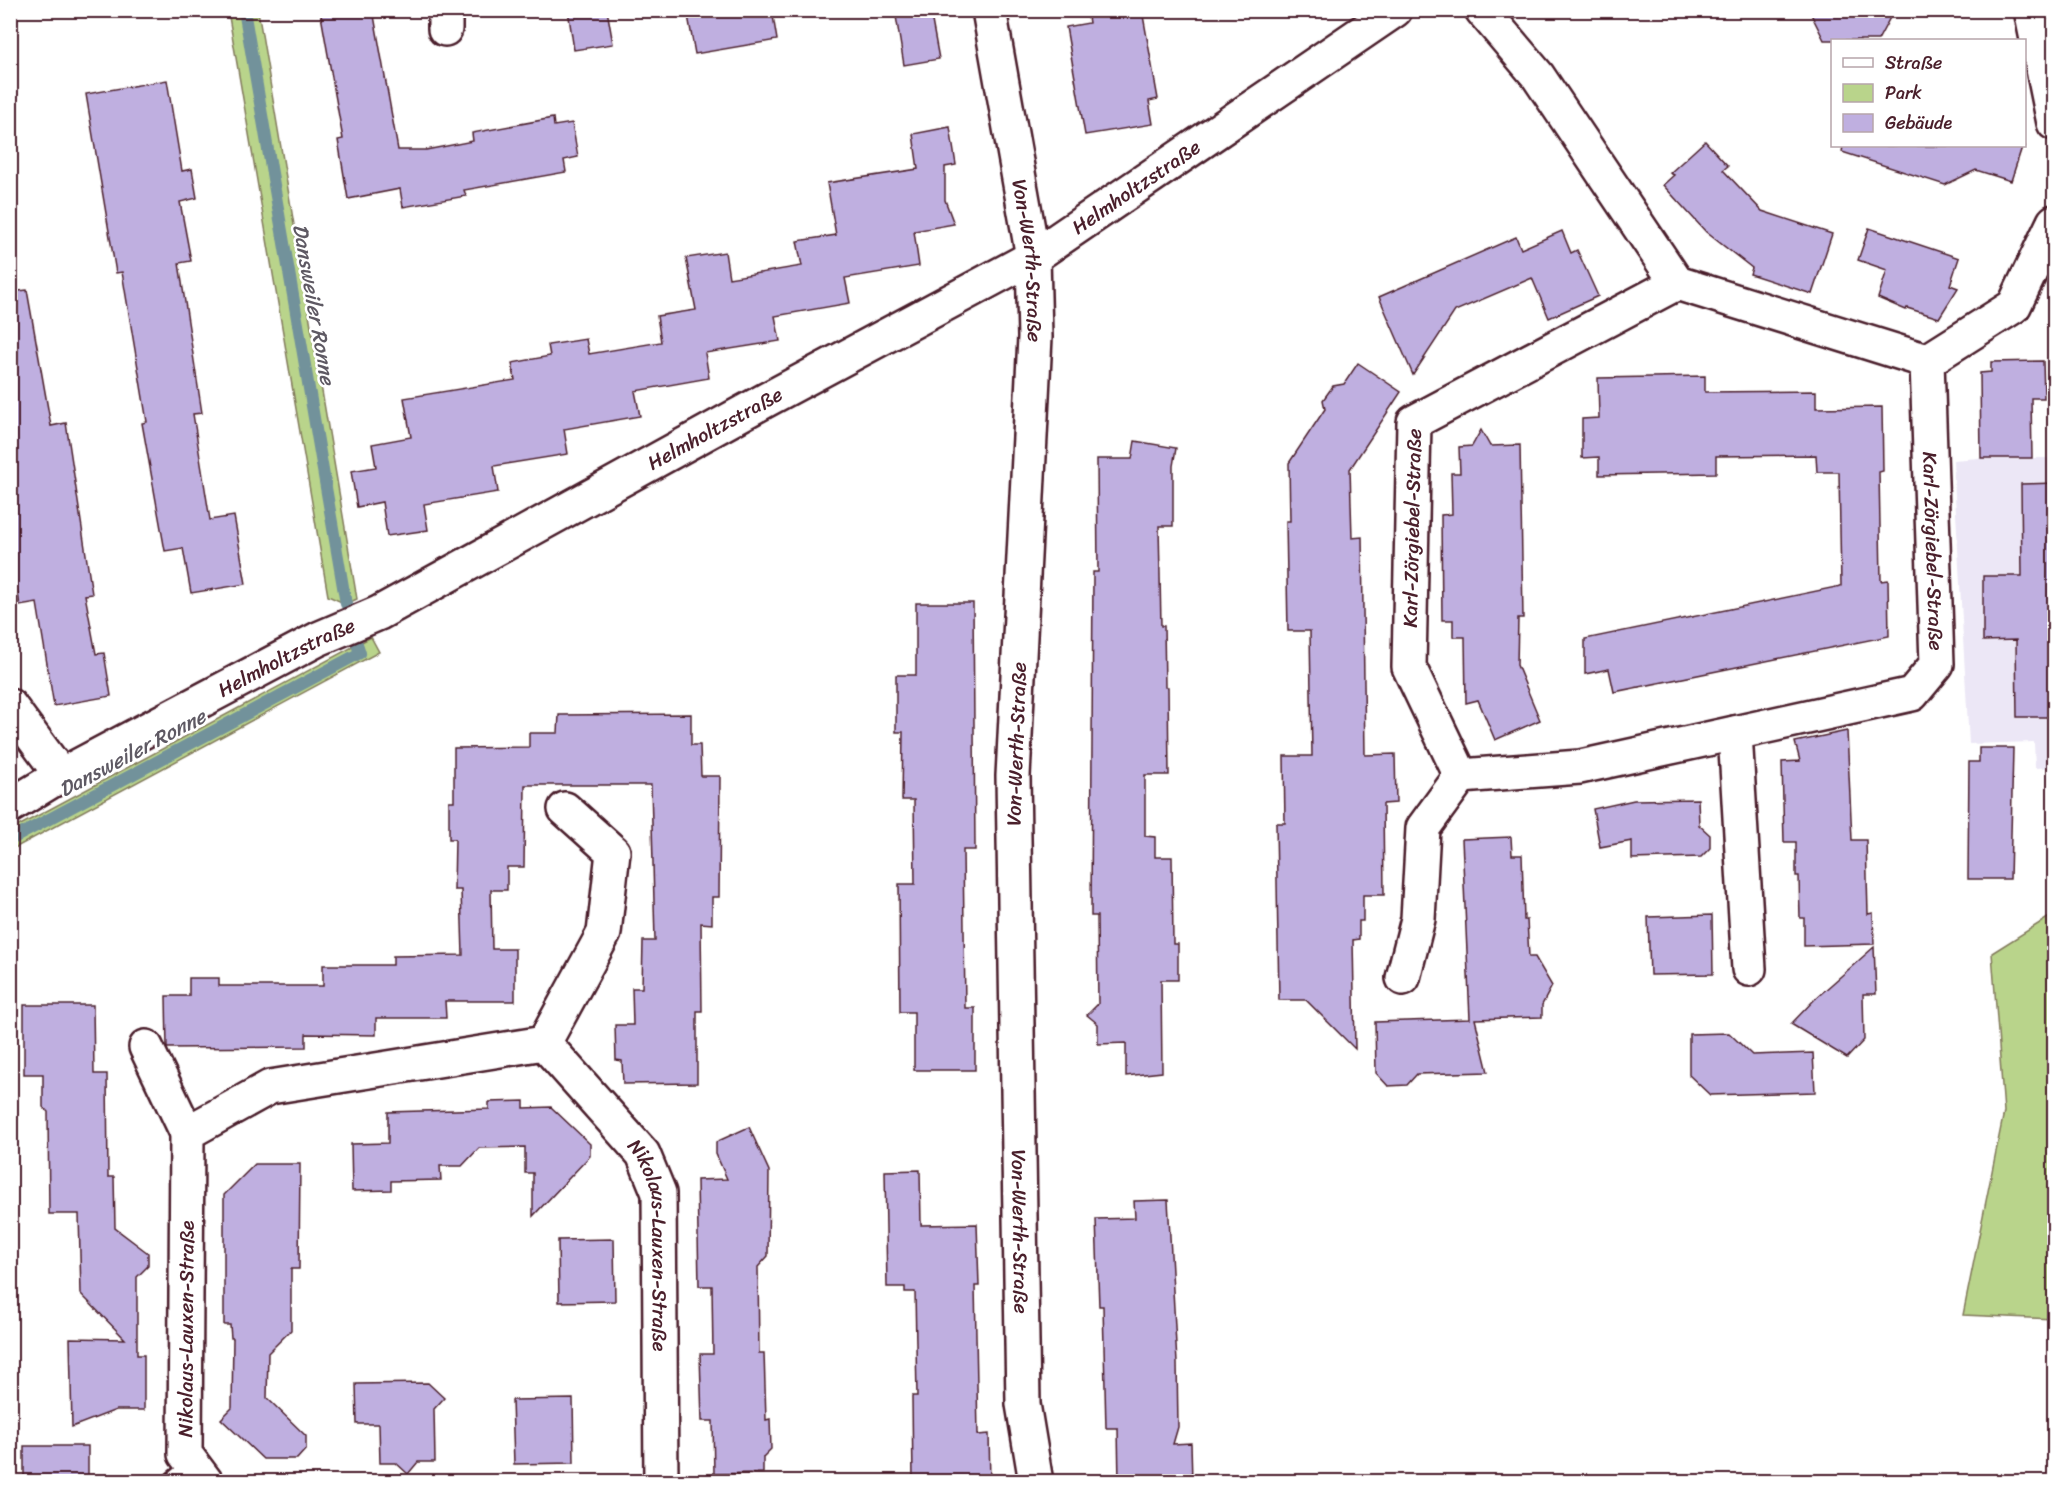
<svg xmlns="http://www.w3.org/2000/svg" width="2065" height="1492" font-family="Sriracha,sans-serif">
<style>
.built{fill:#ece7f6}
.green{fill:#b9d48b;stroke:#827a5b;stroke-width:1.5}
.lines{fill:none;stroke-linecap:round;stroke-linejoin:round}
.stream{stroke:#72929b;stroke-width:12}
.building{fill:#bfafe0;stroke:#4a1f2b;stroke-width:1.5}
.lane-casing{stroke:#4a1f2b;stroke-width:26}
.street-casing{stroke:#4a1f2b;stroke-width:38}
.lane{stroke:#fff;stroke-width:21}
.street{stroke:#fff;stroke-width:33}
.labels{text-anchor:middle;stroke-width:5;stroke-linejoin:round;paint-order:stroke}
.street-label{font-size:20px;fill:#4a1f2b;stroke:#fff}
.water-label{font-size:21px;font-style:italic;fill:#5e5963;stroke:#fff}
</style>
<rect width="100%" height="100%" fill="#fff"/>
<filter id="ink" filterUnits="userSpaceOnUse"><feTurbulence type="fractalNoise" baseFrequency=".0167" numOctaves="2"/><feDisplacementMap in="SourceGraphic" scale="12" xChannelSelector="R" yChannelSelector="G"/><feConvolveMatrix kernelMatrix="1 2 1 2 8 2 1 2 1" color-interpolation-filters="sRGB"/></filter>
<g filter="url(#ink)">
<path class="built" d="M1979,458H2054V767L2035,768L2034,742L1969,744L1953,460Z"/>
<g class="green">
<path d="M228,11H258L357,599L346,604L328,596Z"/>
<path d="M371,637L379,652L11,850V830Z"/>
<path d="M2054,914V1319L1963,1315L2004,1112L1992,953Z"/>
</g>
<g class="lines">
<g class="stream">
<path d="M244,10L346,604"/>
<path d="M10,840L360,653L357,644"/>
</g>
</g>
<g class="building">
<path d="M320,10H373L398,150H426L473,141L472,133L553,118L554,126L572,123L578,157L564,160L566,172L464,190L466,196L403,207L400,189L348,199L338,140L343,139Z"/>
<path d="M568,10H607L613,44L574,50Z"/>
<path d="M687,10H772L777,40L695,54Z"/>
<path d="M895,10H930L939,59L904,65Z"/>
<path d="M1087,10H1142L1158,99L1149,101L1153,124L1085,135L1066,27L1089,23Z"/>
<path d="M1809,10H1894L1878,40H1824Z"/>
<path d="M167,80L182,171L192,169L197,198L180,202L191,261L179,263L202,413L193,414L210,520L234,516L246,584L191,593L183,548L165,551L142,423L147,422L122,272L116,273L86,94Z"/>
<path d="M950,127L956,165L945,167V200L954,224L914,231L919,266L845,278L850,303L775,316L780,341L705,353L709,378L635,391L640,416L564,429L568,454L494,466L498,492L424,504L428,530L387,536L382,502L357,507L351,471L376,467L372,444L411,437L404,398L515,380L512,363L550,356L548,345L586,339L589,354L661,342L657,316L696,310L686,258L725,252L729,278L802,266L797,241L836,235L827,183L918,169L913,134Z"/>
<path d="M1705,141L1728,166L1723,170L1762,211L1832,234L1812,294L1750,274L1752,268L1706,232L1663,185L1674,175L1670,173Z"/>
<path d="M1843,146H2026L2022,147L2011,181L1976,170L1945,185L1842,152Z"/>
<path d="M1869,228L1959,258L1950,285L1958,288L1939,318L1907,308L1906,310L1878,298L1887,270L1858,260Z"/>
<path d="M1562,231L1571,253L1577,250L1598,296L1549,318L1532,278L1455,311L1413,375L1379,297L1516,237L1521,249Z"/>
<path d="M27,290L51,426L66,423L92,594L85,595L96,654L104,653L111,696L54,706L37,603L20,606L10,549V292Z"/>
<path d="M2043,361L2044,398H2031L2032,458H1981L1980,373L1991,372V362Z"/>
<path d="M1358,363L1401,392L1350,469L1352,538L1362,537L1365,755L1395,754L1396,803L1383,804L1384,895H1363V921H1359V939L1353,940L1355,1049L1306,1000H1279L1276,823H1285L1284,756H1312L1310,631H1288L1286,521H1290L1289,463L1325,409L1323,400L1333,386L1344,384Z"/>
<path d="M1705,376V392L1816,391V408L1882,407L1883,471L1879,472L1881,581L1888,580L1889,636L1614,692L1609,669L1585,674V639L1841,586L1839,472H1817L1816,455L1716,456V473L1599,475V457L1582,458V419L1599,418L1598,378Z"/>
<path d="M1481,430L1490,446L1520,445L1523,618H1518L1517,665L1540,720L1495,740L1478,700L1466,703L1465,637H1453V620H1442L1441,515L1452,514L1451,473H1460L1459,447L1472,446Z"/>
<path d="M1135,441L1176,448L1173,466V526H1159L1161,626H1164L1165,687H1168L1169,775H1145V836L1155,837V857H1172L1173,944H1178V980H1161L1162,1072L1126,1076V1043L1098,1044V1024L1087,1015L1098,1004L1097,916H1091L1093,572H1098L1097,459H1132Z"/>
<path d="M2055,483V717H2017L2016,640L1983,641V576H2022L2021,484Z"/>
<path d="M916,603H973L975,850H963L965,1008H975V1070H914V1012H900L899,884H915L914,800H902L903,732H896V675H916Z"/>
<path d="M691,714V745H700L701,776H720L719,897H712V924L701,923L702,1011H697V1083L623,1084L622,1061L616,1060L615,1025H633L632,988H642L643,941H655L651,785H525L524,867H507V890H491L492,949H515V1001H445L446,1018H376V1035L306,1034V1047L167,1048L166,996H189V978H219V986H323V965H393V956L463,955L461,890H454L455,839H449V801H454V748L529,747V733H558L559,715Z"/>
<path d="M1847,731L1852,840H1866L1868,914L1873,913L1874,944L1804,946V918H1800L1799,876H1796V842H1784L1782,762L1800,761L1795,742Z"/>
<path d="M1979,748H2013L2010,879H1968L1969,762H1979Z"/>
<path d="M1698,799L1699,825L1710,835V848L1701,857L1632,859V841L1600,847L1593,809L1634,800Z"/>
<path d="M1511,837L1512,855H1522L1524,920H1527L1529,957H1535L1552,986L1542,1005V1017L1475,1019L1488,1072L1417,1074L1407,1085L1388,1086L1376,1073L1375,1022L1470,1019L1462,839Z"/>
<path d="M1712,915L1713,974L1650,975L1648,917Z"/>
<path d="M1874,947L1876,994H1863L1864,1040L1847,1058L1791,1024L1815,999Z"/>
<path d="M24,1005H93L94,1074H107L108,1177H114L115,1228L148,1253V1266L137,1277V1355H144V1410H116L72,1427L70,1338L125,1339L81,1294L79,1214H49L48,1112L43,1107V1074H24Z"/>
<path d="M1729,1033L1752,1055L1813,1053L1815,1092L1710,1095L1689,1075V1034Z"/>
<path d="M524,1101V1108L551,1107L590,1144V1156L533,1216V1173H525V1147L479,1148L462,1166H440L441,1180L391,1181V1190L352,1191L351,1144L388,1143V1112L489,1109V1102Z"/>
<path d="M749,1127L769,1171L768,1256L758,1267L759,1353H764L766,1420L770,1419L771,1449L763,1457V1473L714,1474L713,1421H702L700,1354H713L712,1286H699L697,1180L727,1179L716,1154V1142Z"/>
<path d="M255,1164H300L299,1269H291V1330L268,1353L267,1398L306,1436V1449L297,1459H263L221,1419L232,1408L233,1338H231L230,1325H224V1195Z"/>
<path d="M920,1170L921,1225L977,1224L979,1286H975L978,1435L989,1434L990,1482H913L912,1396H917L915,1292H905V1287H887L885,1171Z"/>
<path d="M1168,1200L1177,1363L1178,1427L1173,1444L1191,1443L1192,1482H1119L1118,1428H1106L1103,1306H1099L1096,1219L1135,1218L1134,1201Z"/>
<path d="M614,1239L615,1301L559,1302L558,1240Z"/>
<path d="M428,1383L444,1398L434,1409L435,1462H418L408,1474L396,1463H380L379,1424H357L356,1384Z"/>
<path d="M573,1399L574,1463L514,1464L512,1400Z"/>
<rect x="24" y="1446" width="64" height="36"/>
</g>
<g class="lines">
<g class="lane-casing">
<path id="lane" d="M175,1482L194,1466"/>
</g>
<g class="street-casing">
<g id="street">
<path d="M445,10V29"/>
<path id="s1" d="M989,10L1033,257L1035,337L1013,776L1023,1404L1036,1482"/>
<path id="s2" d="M1482,10L1538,76L1677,283L1927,361L1937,664L1912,694L1580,767L1461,776L1409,667L1414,422L1677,283"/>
<path d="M2031,10L2054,123"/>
<path d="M1927,361L2014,306L2054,222"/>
<path d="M10,706L61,775"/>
<path d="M1735,733L1749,969"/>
<path id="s3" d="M10,806L61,775L318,639L379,613L766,400L1033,257L1395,10"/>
<path d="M1403,978L1418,919L1423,828L1461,776"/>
<path d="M544,1043L604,933L613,852L565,809"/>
<path d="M146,1047L187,1133"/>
<path id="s4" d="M206,1482L185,1454L187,1133L270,1087L544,1043L643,1154L659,1193L661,1482"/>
</g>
</g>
<use href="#lane" class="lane"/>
<use href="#street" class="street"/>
</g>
</g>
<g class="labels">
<g class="street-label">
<text dy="7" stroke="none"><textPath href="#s3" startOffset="1286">Helmholtzstraße</textPath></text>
<text dy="7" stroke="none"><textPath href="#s1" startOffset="254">Von-Werth-Straße</textPath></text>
<text dy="7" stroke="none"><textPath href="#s3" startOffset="800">Helmholtzstraße</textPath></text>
<text dy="7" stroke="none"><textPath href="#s2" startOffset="1659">Karl-Zörgiebel-Straße</textPath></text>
<text dy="7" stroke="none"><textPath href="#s2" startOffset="788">Karl-Zörgiebel-Straße</textPath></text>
<text dy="7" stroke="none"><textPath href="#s3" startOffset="314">Helmholtzstraße</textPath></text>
<text transform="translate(1016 744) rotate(-88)" y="7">Von-Werth-Straße</text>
<text dy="7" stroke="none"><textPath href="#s1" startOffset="1226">Von-Werth-Straße</textPath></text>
<text dy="7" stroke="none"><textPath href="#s4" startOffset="969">Nikolaus-Lauxen-Straße</textPath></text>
<text dy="7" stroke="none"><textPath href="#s4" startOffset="160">Nikolaus-Lauxen-Straße</textPath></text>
</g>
<g class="water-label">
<text transform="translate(314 304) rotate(80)" y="7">Dansweiler Ronne</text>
<text transform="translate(132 753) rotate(-28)" y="7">Dansweiler Ronne</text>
</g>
</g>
<rect width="2065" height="1492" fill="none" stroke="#fff" stroke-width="36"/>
<rect x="18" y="18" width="2029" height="1456" fill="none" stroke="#4a1f2b" stroke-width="2" filter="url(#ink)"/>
<rect x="1831" y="39" width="195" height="108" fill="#ffffff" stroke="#b7a5aa" stroke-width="1.5"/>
<rect x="1843" y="58" width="30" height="9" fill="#ffffff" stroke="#b7a5aa" stroke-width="1.5"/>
<text x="1885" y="69" font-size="18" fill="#4a1f2b">Straße</text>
<rect x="1843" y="84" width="30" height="18" fill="#b9d48b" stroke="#b7a5aa" stroke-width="1.5"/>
<text x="1885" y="99" font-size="18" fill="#4a1f2b">Park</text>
<rect x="1843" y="114" width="30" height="18" fill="#bfafe0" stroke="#b7a5aa" stroke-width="1.5"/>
<text x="1885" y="129" font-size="18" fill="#4a1f2b">Gebäude</text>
</svg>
